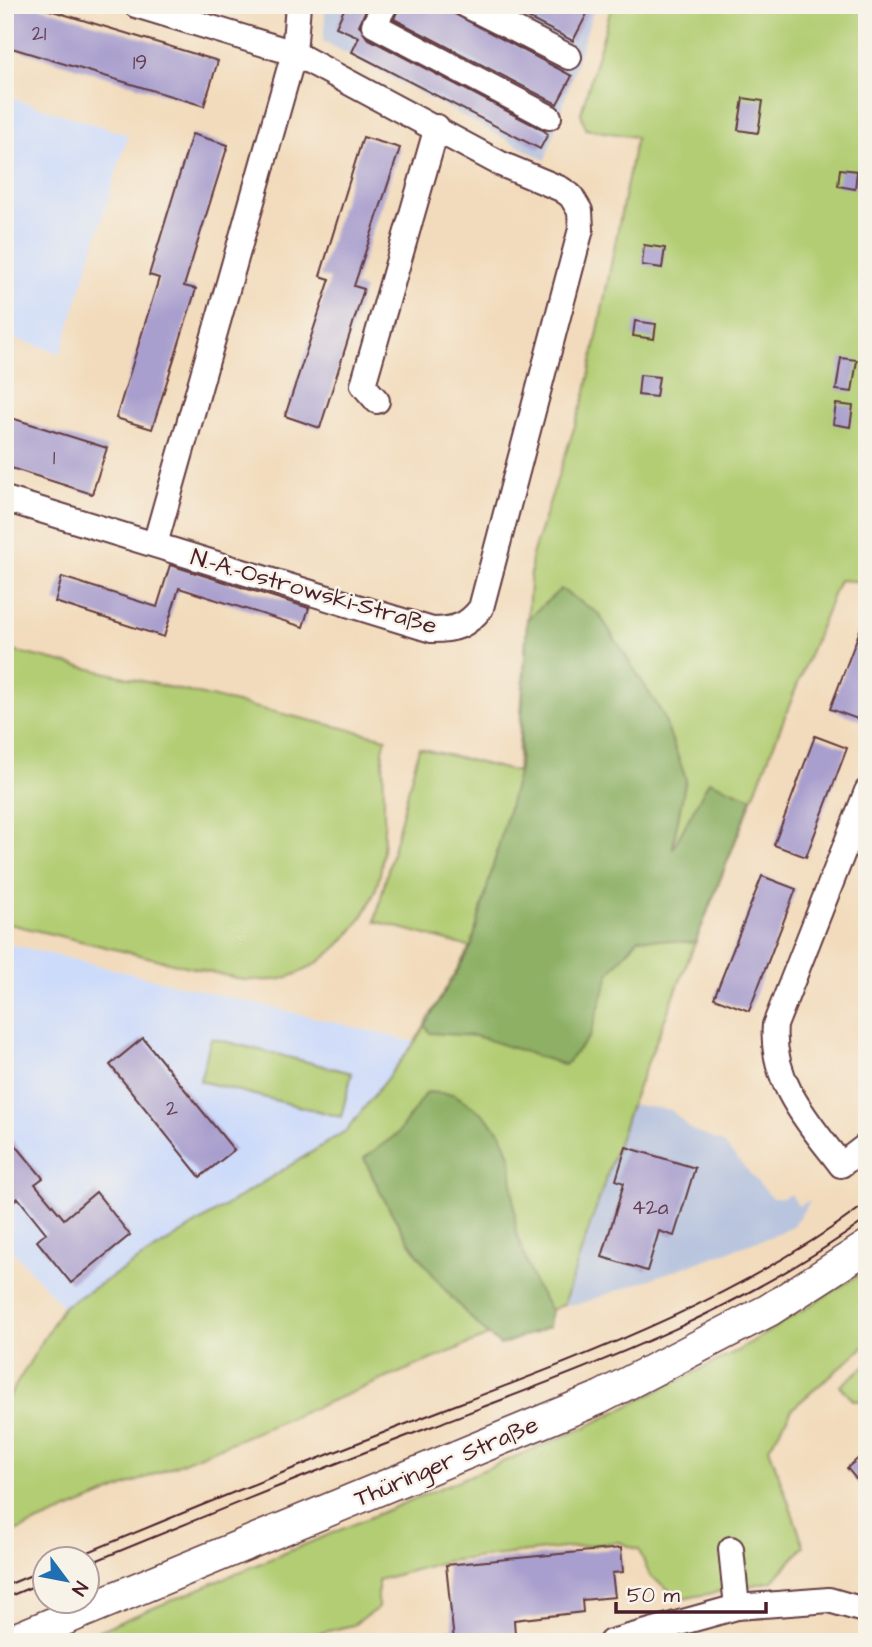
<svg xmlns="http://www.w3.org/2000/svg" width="872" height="1647" font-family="'Architects Daughter',sans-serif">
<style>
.built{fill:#cddbfa}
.industrial{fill:#b9c5de}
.green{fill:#b2cd73;stroke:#7e764f;stroke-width:2}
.forest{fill:#8db065;stroke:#6c6848;stroke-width:2}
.building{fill:#a99fce}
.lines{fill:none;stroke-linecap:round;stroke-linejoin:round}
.minor-casing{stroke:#633b41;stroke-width:28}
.major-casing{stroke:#633b41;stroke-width:35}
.minor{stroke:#fff;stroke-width:24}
.major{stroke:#fff;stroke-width:32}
.tram{stroke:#4a1f2b;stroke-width:2}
.labels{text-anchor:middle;stroke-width:5;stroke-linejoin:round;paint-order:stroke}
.number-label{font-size:21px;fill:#623f54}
.street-label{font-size:24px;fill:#4a1f2b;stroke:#f7f3e8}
</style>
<rect width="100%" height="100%" fill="#f7f3e8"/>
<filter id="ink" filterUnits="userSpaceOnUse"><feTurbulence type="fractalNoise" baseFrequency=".0143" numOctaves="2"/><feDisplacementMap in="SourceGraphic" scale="14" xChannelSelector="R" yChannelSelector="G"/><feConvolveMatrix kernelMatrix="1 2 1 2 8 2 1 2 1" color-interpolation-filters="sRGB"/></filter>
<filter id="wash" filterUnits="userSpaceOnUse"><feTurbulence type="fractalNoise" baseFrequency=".00686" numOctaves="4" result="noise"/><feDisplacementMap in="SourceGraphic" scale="28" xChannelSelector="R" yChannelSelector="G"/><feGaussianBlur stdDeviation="1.57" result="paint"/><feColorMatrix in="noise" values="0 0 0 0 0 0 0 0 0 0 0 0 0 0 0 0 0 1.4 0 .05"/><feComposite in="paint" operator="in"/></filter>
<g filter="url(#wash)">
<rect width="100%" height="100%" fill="#f2dbbc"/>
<g class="built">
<path d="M5,96L128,135L61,353L5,336Z"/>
<path d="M5,943L415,1042L347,1130L63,1307L5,1242Z"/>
</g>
<g class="industrial">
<path d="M326,5H595L545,160L323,41Z"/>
<path d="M600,1100L671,1110L692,1130L723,1143L772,1198H783L791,1194L798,1206L811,1200L793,1226L772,1236L582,1303L563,1305L549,1297Z"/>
</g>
<g class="green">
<path d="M612,5H867V582L839,580L632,1102L563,1305L5,1536V1403L63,1307L347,1130L415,1042L470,947L375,921L419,748L517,772L532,555L586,392L636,137L586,129L581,113Z"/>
<path d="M5,649L386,738L383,750C383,786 387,839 380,874C370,920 329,966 282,979C271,981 256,980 244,980L5,923Z"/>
<path d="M211,1038L352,1073L341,1117L200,1081Z"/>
<path d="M867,1270V1344L793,1408L769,1448L804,1546L773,1581L682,1599L650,1576L639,1550L619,1542L447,1561L378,1580V1608L353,1625L282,1642H72L586,1427L737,1351Z"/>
<path d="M867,1364V1400L854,1401L840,1386Z"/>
</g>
<g class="forest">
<path d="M561,589L599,614L662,713L686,779L672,850L709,781L752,798L695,943L639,938L610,972L590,1036L565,1065L476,1036L430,1033L425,1025L471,947L519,770L527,619Z"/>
<path d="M427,1092L454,1094L483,1114L501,1133L511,1158L516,1232L535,1285L551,1310L549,1327L500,1345C440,1294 396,1230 364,1158L397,1134Z"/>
</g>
<g id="blocks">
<g class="building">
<path d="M5,5H33L218,61L204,106L5,46Z"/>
<path d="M346,5H368L359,25L367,38L543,130L548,134L540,149L352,52L359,37L336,27Z"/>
<path d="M400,5H438L572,76L557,104L394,19Z"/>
<path d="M502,5H579L589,10L573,41Z"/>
<path d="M743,98L763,101L758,133L738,130Z"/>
<path d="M192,134L228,145L184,286L196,289L152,429L116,418L159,278L149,275Z"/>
<path d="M363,137L400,148L354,286L364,289L320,428L285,416L330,279L320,276Z"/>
<path d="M840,169L857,171L855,189L838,186Z"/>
<path d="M644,245L665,248L662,268L642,265Z"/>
<path d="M635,321L656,324L654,339L633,336Z"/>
<path d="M841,358L857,360L852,392L836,390Z"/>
<path d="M640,375L659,377L656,397L638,395Z"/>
<path d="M836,404L853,406L850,427L833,424Z"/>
<path d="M5,416L107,448L92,494L5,466Z"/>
<path d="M170,565L309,608L303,627L179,588L164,637L55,602L62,577L157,607Z"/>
<path d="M865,617L867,710L863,721L830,709Z"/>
<path d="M815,736L847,748L806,857L774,845Z"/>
<path d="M762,876L796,889L749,1011L714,998Z"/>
<path d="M143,1038L234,1150L200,1177L110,1065Z"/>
<path d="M5,1132L43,1178L35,1184L64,1219L96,1192L130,1235L71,1283L37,1241L46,1233L18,1198L5,1208Z"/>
<path d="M626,1147L695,1168L674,1236L659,1231L647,1271L602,1257L624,1183L616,1180Z"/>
<path d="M867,1451V1492L847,1468Z"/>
<path d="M621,1548L623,1572L612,1573L615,1597L582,1600L583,1612L514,1620L515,1635L454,1641L446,1565Z"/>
</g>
</g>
</g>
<g filter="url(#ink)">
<use href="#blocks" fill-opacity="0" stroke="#633b41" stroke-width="2"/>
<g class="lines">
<g class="minor-casing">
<g id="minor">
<path d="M385,5L374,25L549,117"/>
<path d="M466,5L569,57"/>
<path d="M377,401L363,385L437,127"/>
<path d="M5,499L432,630C455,630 467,626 481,608L581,229L580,211L571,196L561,189L501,164L294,53L136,5"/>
<path d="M155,544L294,53L298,5"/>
<path d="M867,791L775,1025C770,1081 809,1123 841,1165L867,1145"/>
<path d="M731,1549L737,1607"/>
<path d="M611,1642L737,1607L829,1600L867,1611"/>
</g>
</g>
<g class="major-casing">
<path id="major" d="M9,1642L599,1398L769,1310L867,1247"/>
</g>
<use href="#minor" class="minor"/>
<use href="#major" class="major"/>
<g class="tram">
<path d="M69,1560C187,1511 305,1463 424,1417C578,1358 733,1303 867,1203"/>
<path d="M88,1564C202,1517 317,1470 433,1426C587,1367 731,1317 867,1219"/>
<path d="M5,1586L46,1569"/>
<path d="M5,1598L46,1581"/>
</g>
</g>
</g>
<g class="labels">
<g class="number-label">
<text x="39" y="40">21</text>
<text x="140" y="69">19</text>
<text x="54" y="464">1</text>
<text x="172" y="1115">2</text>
<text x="650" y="1214">42a</text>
</g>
<g class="street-label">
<text transform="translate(314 591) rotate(16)" y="8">N.-A.-Ostrowski-Straße</text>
<text transform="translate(446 1461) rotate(-23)" y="8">Thüringer Straße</text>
</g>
</g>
<rect width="872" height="1647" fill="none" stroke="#f7f3e8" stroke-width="28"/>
<g transform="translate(66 1580) rotate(122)"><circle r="33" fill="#f7f3e8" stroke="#b29e9c" stroke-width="2"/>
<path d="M0-5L12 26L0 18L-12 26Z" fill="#1f6fb2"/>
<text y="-10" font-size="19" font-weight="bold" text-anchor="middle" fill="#4a1f2b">N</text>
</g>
<path d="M616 1602v10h150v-10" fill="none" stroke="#4a1f2b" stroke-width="3.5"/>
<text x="627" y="1602" font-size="21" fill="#4a1f2b" stroke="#f7f3e8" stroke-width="5" paint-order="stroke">50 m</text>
</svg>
